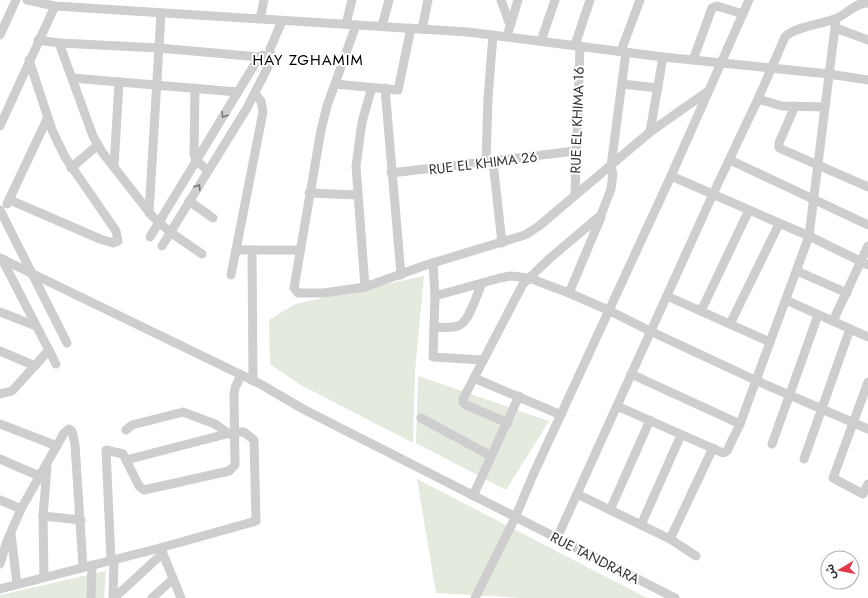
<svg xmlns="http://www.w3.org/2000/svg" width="868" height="598" font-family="Jost,'Noto Sans Arabic',sans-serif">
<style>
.green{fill:#e4eadd}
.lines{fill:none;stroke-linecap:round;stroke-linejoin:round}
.minor{stroke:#cecece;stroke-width:9}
.oneway{stroke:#787878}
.labels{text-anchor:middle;stroke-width:4;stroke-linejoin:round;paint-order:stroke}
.street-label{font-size:14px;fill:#313131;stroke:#fff}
.neighbourhood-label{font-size:15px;letter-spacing:1px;fill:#000;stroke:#fff}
</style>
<rect width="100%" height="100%" fill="#fff"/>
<g class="green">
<path d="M424,276L415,371L413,443L299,384L270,364L269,320L295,304Z"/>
<path d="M418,376L549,421L506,490L416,443Z"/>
<path d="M417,479L647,598H523L436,593Z"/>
<path d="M106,571L104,598H0V595Z"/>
</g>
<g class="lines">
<g class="minor">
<path d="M27,0L55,6L468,32L663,57L829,74L868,80"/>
<path d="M501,0L510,25"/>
<path d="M260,19L264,0"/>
<path d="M346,24L352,0"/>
<path d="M356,25L327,106L321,130L294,288L298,293H324L365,287L426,265L525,235L539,226L650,132L707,92"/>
<path d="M382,26L389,0"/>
<path d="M836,28L868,40"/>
<path d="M422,29L428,0"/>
<path d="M0,35L16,0"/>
<path d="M507,36L518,0"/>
<path d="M38,40L59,43L159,48L259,57L271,61"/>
<path d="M541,41L555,0"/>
<path d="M59,43L93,136L102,152L153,217L170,232L202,254"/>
<path d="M575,45L590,0"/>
<path d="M621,51L640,0"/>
<path d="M693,60L712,8L717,6L743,14"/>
<path d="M72,78L238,92"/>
<path d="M335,84L398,90L411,28"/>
<path d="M622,84L658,88"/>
<path d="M195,88L194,154L196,160L208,171"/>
<path d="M385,88L401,275"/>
<path d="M758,99L782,106L825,107"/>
<path d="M795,106L779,143V148L868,187"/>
<path d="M0,126L55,6"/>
<path d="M650,132L663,57"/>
<path d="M730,160L868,225"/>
<path d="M486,162L488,98L493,35"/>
<path d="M493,162L502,243"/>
<path d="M114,167L119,82"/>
<path d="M71,168L98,145"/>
<path d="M391,173L575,151"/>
<path d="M671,176L809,236L868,265"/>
<path d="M309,193L357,195"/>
<path d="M575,195L580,46"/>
<path d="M10,200L100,239L113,243L118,241L116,231L65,157L52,130L29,60"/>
<path d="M189,201L213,218"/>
<path d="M7,204L48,117"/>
<path d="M0,210L67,343"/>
<path d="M149,213L161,13"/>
<path d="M150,237L259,57L263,55"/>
<path d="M162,246L247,108L271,61L270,49L282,21"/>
<path d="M236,250H300"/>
<path d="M252,250L253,381"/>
<path d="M0,258L262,385L303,409L675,598"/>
<path d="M2,259L56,364"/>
<path d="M433,263L435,296L433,357L483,360"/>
<path d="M797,271L847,293"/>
<path d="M231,275L263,112L261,101L255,94"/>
<path d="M365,287L356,166L362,122L372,87"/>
<path d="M569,293L601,217"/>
<path d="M435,296L500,278L511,276L529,278L569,293L608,310L650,331L755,380L868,429"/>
<path d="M667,296L770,342"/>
<path d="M786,300L868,337"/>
<path d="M701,311L749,210"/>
<path d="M0,312L36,326"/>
<path d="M833,321L868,246"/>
<path d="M730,324L779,224"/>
<path d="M434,327C442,327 453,329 460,325C469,321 478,292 482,283"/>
<path d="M0,351L35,366"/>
<path d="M631,374L740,424"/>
<path d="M474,378L561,415"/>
<path d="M868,382L833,478L863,494L868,484"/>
<path d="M0,394L12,391L49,350"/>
<path d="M617,406L723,453L727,451L740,424L809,236L836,19"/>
<path d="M421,418L491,456"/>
<path d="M508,423L466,405L463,402V399L523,284L549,259L601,215L611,189L613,174L611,166L626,52"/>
<path d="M0,424L57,446"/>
<path d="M126,430L132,425L183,412L215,424L229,434"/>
<path d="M772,444L818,315"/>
<path d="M0,459L39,476"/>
<path d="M804,459L850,329"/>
<path d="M577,494L670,539L696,556"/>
<path d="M473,496L519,396"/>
<path d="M0,500L21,509"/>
<path d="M610,510L650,420"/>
<path d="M43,516L81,520"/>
<path d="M641,525L681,435"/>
<path d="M11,534L17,584"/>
<path d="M557,538L713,194L758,99L785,37C793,27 822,24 835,19C846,15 856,2 868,3"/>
<path d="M670,539L713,448"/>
<path d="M161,549L181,598"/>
<path d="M111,561L106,450L123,454L139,486L144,490L229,471L235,465L234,396L235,388L241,375"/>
<path d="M0,564L7,541L21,509L64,433L69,429L72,431L75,445L83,567"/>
<path d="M44,577L43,516L47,467"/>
<path d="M0,589L156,549L256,521L254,440L244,432H234L126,460"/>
<path d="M91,598L92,565"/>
<path d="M113,598L114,560"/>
<path d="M114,598L162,554"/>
<path d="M152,598L173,579"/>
<path d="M475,598L515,518L533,475L671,176L749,0"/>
</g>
</g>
<defs><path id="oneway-chevron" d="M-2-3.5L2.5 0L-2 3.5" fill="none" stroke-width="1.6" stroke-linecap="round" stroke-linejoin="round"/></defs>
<g class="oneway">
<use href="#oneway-chevron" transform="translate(224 115) rotate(122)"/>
<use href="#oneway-chevron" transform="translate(198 187) rotate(-58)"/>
</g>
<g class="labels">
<g class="street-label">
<text transform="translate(577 120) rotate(-88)" y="5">RUE EL KHIMA 16</text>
<text transform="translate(483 163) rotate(-7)" y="5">RUE EL KHIMA 26</text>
<text transform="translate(595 558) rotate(27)" y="5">RUE TANDRARA</text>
</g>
<g class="neighbourhood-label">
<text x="308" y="65">HAY ZGHAMIM</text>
</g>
</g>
<g transform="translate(840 570) rotate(260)"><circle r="19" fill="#ffffff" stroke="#adadad"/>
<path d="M0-3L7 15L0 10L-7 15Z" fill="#e13a48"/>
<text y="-6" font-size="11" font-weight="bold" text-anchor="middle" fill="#313131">ش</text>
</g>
</svg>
